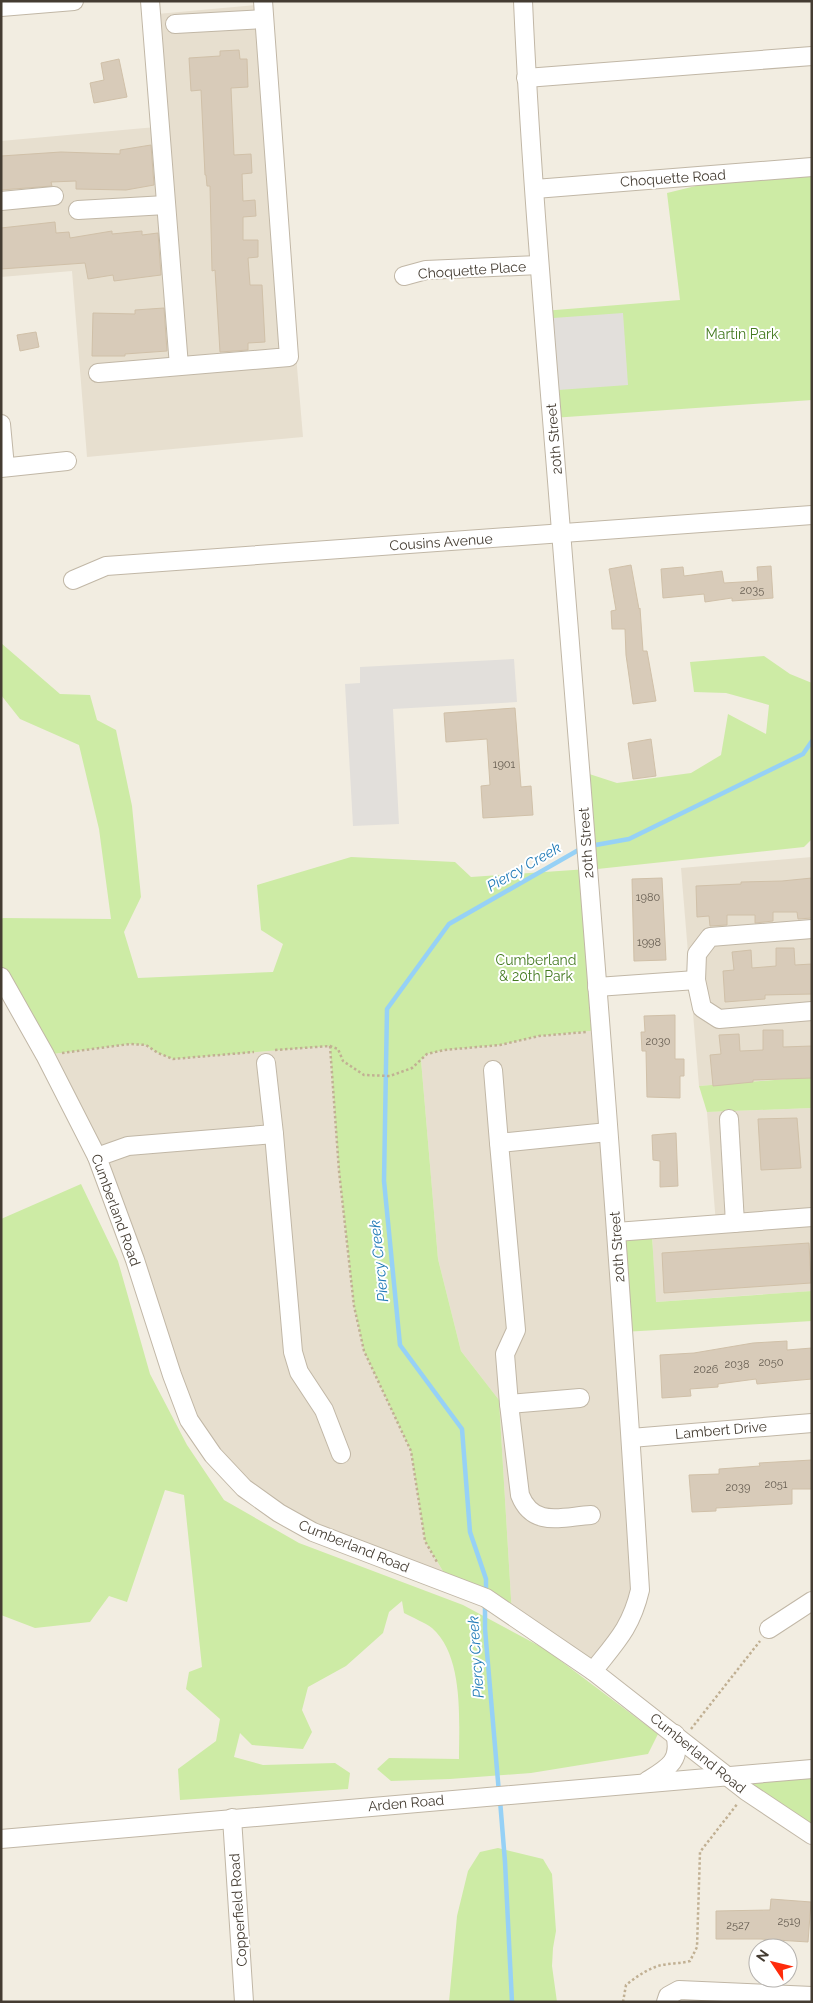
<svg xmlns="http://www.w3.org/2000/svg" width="813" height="2003" font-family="Raleway,sans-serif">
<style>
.residential{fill:#e7dfcf}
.green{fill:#cdeba5}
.parking{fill:#e2dfdb}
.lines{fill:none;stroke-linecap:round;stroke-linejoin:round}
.stream{stroke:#96d1f6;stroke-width:4.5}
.building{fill:#d8cbb9;stroke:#d0c0a8}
.minor-casing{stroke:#c1b7a6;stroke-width:20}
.path{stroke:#c1b093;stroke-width:2.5;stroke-dasharray:2.5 2.5;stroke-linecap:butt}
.minor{stroke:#fff;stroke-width:18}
.labels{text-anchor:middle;stroke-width:4;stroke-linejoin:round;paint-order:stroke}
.number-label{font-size:11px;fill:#696054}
.street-label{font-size:14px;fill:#443c32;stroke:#fff}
.park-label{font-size:14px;fill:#447a21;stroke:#fff}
.water-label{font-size:15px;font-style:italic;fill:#237cb8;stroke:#fff}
</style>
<rect width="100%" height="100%" fill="#f2ede1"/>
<g class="residential">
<path d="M266,4L303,437L87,457L72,271L1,277V141L167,126L157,14Z"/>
<path d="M812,857V1077L699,1086L681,868Z"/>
<path d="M600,1030L640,1590L593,1671L512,1615L499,1400L461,1351L438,1259L421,1060L427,1054L444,1050L499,1045L539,1036Z"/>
<path d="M130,1044L146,1045L158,1053L173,1059L330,1046L339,1171L354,1306L364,1351L411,1451L425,1541L450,1583L279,1513L189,1420L135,1260L45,1055Z"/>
<path d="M812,1108V1291L655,1302L652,1228L716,1224L707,1112Z"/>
</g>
<g class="green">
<path d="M812,167V400L552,418L543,311L680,300L667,193L753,172Z"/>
<path d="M1,643L60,694L90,695L97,720L116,730L132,806L141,897L124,932L138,978L273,972L283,944L261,930L257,885L351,857L455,862L471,877L588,869L580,771L617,783L691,773L721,755L728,714L766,734L769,705L726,693L694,692L690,662L764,656L790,674L812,683V839L804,847L588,870L600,1030L539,1036L499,1045L444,1050L427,1054L421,1060L438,1259L461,1351L499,1400L512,1615L450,1583L425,1541L411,1451L364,1351L354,1306L339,1171L330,1046L173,1059L158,1053L146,1045L130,1044L45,1055L1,977V919L3,918L111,919L99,829L79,745L20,719L1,695Z"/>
<path d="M812,1077V1108L707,1112L699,1086Z"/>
<path d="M81,1184L118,1261L150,1374L187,1445L224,1500L299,1543L463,1605L545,1649L658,1734L648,1754L531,1773L450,1779L391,1781L377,1769L389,1758L459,1759C459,1720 464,1656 432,1628C424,1622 413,1618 404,1613L402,1601L389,1612L383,1633L346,1666L308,1687L302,1710L312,1732L303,1749L252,1745L240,1733L234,1757L263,1765L335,1763L350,1773L348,1789L180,1800L178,1769L216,1741L220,1719L186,1689L189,1672L202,1667L184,1495L165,1490L127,1602L109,1596L90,1622L35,1628L1,1615V1219Z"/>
<path d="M652,1235L656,1302L812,1291V1321L623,1332L617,1237Z"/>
<path d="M812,1769V1835L727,1776Z"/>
<path d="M498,1848L543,1859L552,1874L556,1931L553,1948L552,1966L557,2002H449L457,1916L468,1871L480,1852Z"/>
</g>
<g class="parking">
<path d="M623,313L628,385L558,390L553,318Z"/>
<path d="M514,659L517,702L393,709L399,824L353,826L345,684L360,683V667Z"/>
</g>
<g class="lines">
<g class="stream">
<path d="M590,846L629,839L803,754L812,741"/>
<path d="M486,1593V1579L470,1532L462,1429L400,1345L384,1181L387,1009L449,924L582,848"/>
<path d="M485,1604V1629L499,1793"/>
<path d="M500,1800L505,1862L512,2002"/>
</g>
</g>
<g class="building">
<path d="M239,50L240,59H247L248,87L231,88L234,155L251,154L252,173L242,174L243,201L255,200L256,216L243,217V240H258V257L248,258L250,285H262L265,342L248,343V350L220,352L215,270L212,271L210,186H207L206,175H205L201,90L191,91L189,58L220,56V51Z"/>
<path d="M119,59L127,97L94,103L90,83L104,80L101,63Z"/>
<path d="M151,145L154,185L126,190L76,189V181L51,182L52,186L1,190V156L61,152L120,154V150Z"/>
<path d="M55,222L56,233L69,232L70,238L112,231V234L142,231V235L158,233L161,275L114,281L113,275L88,279L85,263L1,269V228Z"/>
<path d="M164,308L167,351L125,354V356H92L93,313L135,314V310Z"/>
<path d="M36,332L39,347L20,351L17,335Z"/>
<path d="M631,565L639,609L640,608L643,651H647L656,701L633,704L626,655L625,629H612L611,611L616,610L609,569Z"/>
<path d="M771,566L773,598L732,601V598L705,602L704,594L663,598L661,569L683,567L684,576L722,571L724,583L758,581L757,567Z"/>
<path d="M515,708L521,787L531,786L533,815L483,818L481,786L490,785L487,739L446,742L444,713Z"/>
<path d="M651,739L656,776L633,779L628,743Z"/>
<path d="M662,878L666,960L634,961L632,879Z"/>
<path d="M812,878V918L798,919L797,912H773V921L755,923V915H727V925L710,926L709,916L697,917L696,886L741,884V882L782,881Z"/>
<path d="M776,948H794L795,965L812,964V994L765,995V999L725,1002L723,971L734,970L732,952L751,950L752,968L776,966Z"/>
<path d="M675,1015V1059H684V1076H680V1098L647,1097L646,1051H642L641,1032H645L644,1016Z"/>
<path d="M763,1030H783V1047L812,1046V1078L753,1080V1082L713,1086L710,1055L721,1054L719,1035L739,1034L740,1051L763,1050Z"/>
<path d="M797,1118L801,1168L761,1170L758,1119Z"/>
<path d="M676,1133L678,1186L660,1187V1161L653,1160L652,1135Z"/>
<path d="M809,1243L811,1283L664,1293L662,1253Z"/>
<path d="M787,1341V1350L812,1348V1379L757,1384L756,1379L718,1384V1387L690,1389L691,1396L662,1398L660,1355L694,1353L753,1343Z"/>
<path d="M812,1460V1489H792V1504L716,1508V1511L692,1512L689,1475L719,1474V1469L760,1466L759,1463Z"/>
<path d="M771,1899L811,1902L808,1942L761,1939H716V1911L770,1910Z"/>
</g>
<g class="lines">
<g class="minor-casing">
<g id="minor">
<path d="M150,1L179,366"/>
<path d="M523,1C531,183 548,363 562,544C590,893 619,1241 640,1590C631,1628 616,1642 593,1671"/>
<path d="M1,7L74,1"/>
<path d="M175,24L263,19"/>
<path d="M526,78L812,56"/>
<path d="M535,189L812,167"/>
<path d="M1,201L54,196"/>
<path d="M78,210L166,205"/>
<path d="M404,276L426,270L539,265"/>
<path d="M98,373L289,357L263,1"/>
<path d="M1,424L5,467"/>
<path d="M1,468L67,461"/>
<path d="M73,580L106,566L812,515"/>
<path d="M812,929L710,937L697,954L696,980L702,1008L719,1019L812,1011"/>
<path d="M1,977L45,1055L97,1157L135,1260L172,1375L189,1420L213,1455L244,1488L279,1513L313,1532L486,1598L593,1671L746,1791L812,1835"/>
<path d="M597,987L696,980"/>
<path d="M266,1063L274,1134L293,1352L299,1372L324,1410L341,1454"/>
<path d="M493,1070L499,1143L608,1132"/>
<path d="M729,1119L735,1223"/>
<path d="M499,1143L516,1330L505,1354L509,1404L580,1398"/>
<path d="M97,1157L128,1146L274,1134"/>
<path d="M616,1232L812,1217"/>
<path d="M509,1404L520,1495C533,1528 561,1517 591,1515"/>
<path d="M631,1438L812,1423"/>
<path d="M769,1629L812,1601"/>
<path d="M647,1781C668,1768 682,1761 675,1734"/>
<path d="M232,1818L244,2002"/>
<path d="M1,1839L812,1769"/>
<path d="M666,2002L668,1996L679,1990L812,1996"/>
</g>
</g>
<g class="path">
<path d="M330,1046L339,1171L354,1306L364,1351L411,1451L425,1541L437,1562"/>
<path d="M275,1050L330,1046L338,1049L343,1061L364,1075L390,1076L412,1068L427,1054L444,1050L500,1045L539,1036L586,1032"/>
<path d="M62,1053L130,1044L146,1045L158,1053L173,1059L254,1052"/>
<path d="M691,1729L760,1641"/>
<path d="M623,2002L626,1985C636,1977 646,1970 658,1966C668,1963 680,1964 690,1961L697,1947L700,1852L738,1803"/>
</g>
<use href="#minor" class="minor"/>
</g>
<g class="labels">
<g class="number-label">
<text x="752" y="594">2035</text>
<text x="504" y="768">1901</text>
<text x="648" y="901">1980</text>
<text x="649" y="946">1998</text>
<text x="658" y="1045">2030</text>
<text x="771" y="1366">2050</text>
<text x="737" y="1368">2038</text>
<text x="706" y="1373">2026</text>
<text x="776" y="1488">2051</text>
<text x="738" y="1491">2039</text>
<text x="789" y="1925">2519</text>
<text x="738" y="1929">2527</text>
</g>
<g class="street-label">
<text transform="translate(673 178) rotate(-4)" y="5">Choquette Road</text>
<text transform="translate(472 270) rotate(-4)" y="5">Choquette Place</text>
<text transform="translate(554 439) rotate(-95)" y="5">20th Street</text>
<text transform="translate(441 542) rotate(-4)" y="5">Cousins Avenue</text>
<text transform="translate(586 843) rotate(-94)" y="5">20th Street</text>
<text transform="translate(116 1210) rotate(70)" y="5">Cumberland Road</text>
<text transform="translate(617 1247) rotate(-94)" y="5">20th Street</text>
<text transform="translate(721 1430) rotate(-5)" y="5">Lambert Drive</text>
<text transform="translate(354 1546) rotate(22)" y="5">Cumberland Road</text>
<text transform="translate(698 1753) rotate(39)" y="5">Cumberland Road</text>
<text transform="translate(406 1803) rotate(-5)" y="5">Arden Road</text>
<text transform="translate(238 1910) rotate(-94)" y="5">Copperfield Road</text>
</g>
<g class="park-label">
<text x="742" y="339">Martin Park</text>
<text x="536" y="965">Cumberland<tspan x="536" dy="16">&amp; 20th Park</tspan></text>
</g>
<g class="water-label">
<text transform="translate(524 867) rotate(-30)" y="5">Piercy Creek</text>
<text transform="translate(379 1261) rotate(-96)" y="5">Piercy Creek</text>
<text transform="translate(476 1657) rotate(-94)" y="5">Piercy Creek</text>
</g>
</g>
<rect width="813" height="2003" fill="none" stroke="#443c32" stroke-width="5"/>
<g transform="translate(773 1963) rotate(305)"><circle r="24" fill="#ffffff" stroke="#b4b1ad"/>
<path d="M0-4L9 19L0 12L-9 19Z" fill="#ff2b0b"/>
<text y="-8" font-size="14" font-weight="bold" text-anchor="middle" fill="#443c32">N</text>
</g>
</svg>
